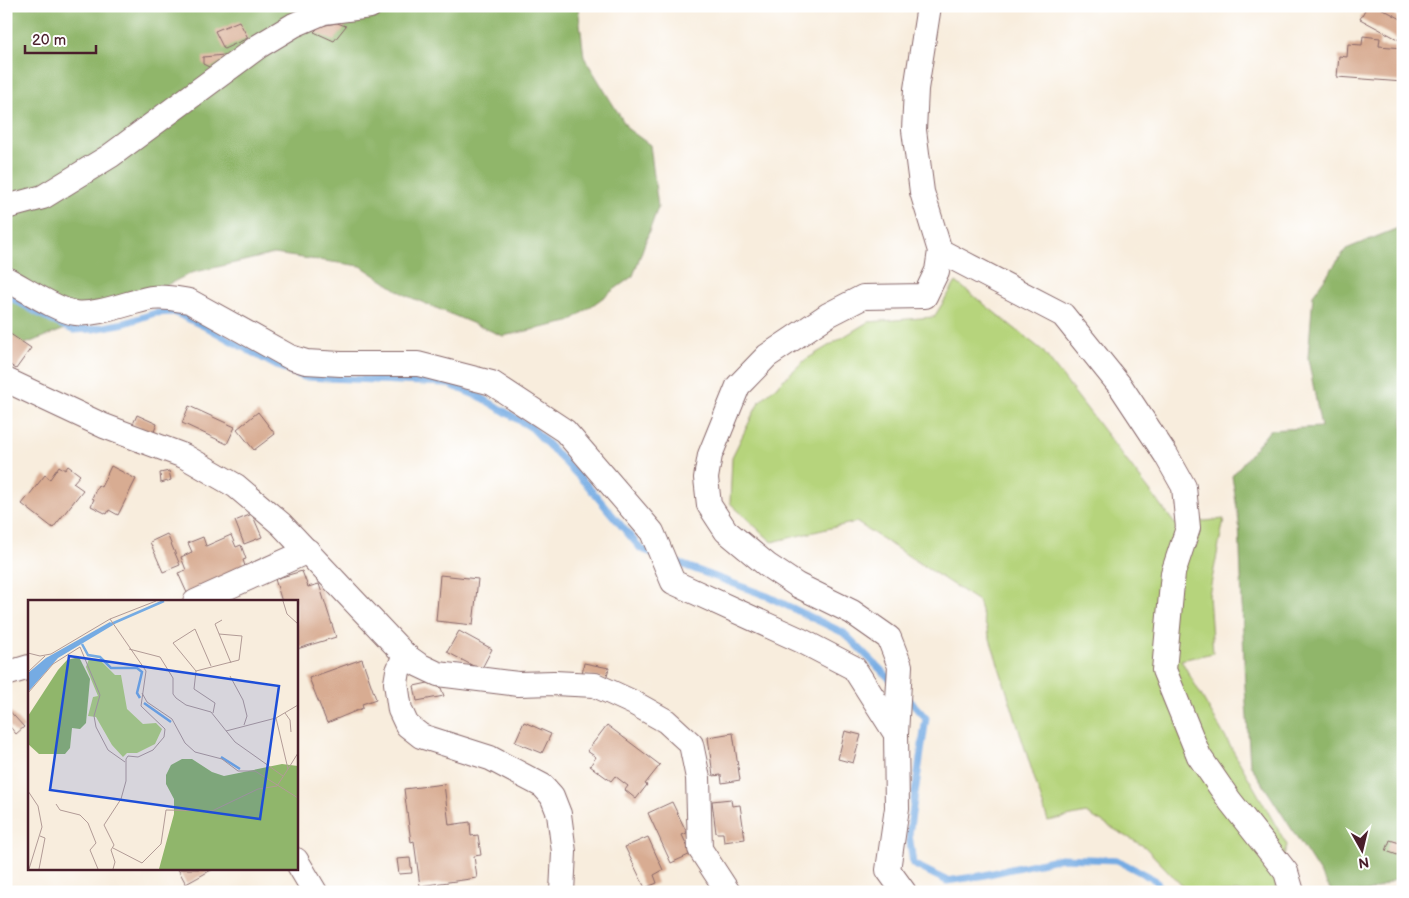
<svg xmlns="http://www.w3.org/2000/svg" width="1409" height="898" font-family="'Balsamiq Sans',sans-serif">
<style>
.green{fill:#b6d47b;stroke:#807a53}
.forest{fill:#90b66b;stroke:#6d6a4b}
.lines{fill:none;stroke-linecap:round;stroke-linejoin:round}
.stream{stroke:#75abe3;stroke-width:7}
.building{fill:#d8ac92}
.street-casing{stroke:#876769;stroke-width:26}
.street{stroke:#fff;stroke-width:24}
.inset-river{fill:none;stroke:#75abe3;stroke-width:2.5}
.inset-road{fill:none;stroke:#b29b96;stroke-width:1}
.view{fill:#1d4ed8;fill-opacity:0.15;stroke:#1d4ed8;stroke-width:2.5}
.inset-edge{fill:none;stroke:#4a1f2b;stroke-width:2.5}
</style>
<rect width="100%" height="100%" fill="#fff"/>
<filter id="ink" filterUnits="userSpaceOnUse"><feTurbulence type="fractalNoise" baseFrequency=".02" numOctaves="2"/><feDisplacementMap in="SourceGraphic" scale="10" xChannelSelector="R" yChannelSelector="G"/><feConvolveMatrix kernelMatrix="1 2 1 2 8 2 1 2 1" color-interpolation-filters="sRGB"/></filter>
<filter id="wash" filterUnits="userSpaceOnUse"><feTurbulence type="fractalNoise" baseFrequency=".0096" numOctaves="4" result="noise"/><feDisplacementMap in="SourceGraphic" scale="20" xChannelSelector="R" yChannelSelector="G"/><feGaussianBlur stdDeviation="1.12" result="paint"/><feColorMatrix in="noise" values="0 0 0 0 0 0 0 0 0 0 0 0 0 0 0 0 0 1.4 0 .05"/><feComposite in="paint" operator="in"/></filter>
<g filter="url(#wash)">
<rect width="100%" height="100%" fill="#f8eddd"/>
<path class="green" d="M956,282L1042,350L1175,524L1224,519L1209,595L1213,653L1181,660L1287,845L1274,892H1188L1145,847L1086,813L1048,821L978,601L856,522L772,542L730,503L732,457L759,402L805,360L868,322L934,317Z"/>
<g class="forest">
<path d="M6,6H578L584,57L628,129L650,145L658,207L633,276L569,322L503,336L405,295L361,266L274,254L191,273L117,310L6,351Z"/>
<path d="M1403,226V876L1369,892H1332L1250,764L1245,687L1239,522L1232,476L1270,430L1321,427L1308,358L1313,295L1346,249Z"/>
</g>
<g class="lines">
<g class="stream">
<path d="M6,295L50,320L73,330L93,329L125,323L155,313L174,312L208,328L273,364L304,377L446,383L482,398L532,428L587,485L641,549L655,554"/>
<path d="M670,560L767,596L844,633L894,683"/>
<path d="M904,694L926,718L909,834L913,864L947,881L980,876L1061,858L1117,860L1155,880L1164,892"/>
</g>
</g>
<g id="blocks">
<g class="building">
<path d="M1367,6H1377L1403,20V42L1360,19Z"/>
<path d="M239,21L248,38L224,49L215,31Z"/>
<path d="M337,23L346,26L334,41L314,32L320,26Z"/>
<path d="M1363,36L1380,38L1379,46L1403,48V82L1337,77L1339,56L1347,57L1348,44L1362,45Z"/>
<path d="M224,55L226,59L211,68L203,64V57Z"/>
<path d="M6,331L31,348L16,369L6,362Z"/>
<path d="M189,406L235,427L227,444L182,423Z"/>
<path d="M258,412L275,434L254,450L237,429Z"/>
<path d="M137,415L157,424L153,434L133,424Z"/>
<path d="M59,466L65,470L68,466L80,475L73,483L83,490L53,528L22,504L45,475L50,479Z"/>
<path d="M111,466L136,479L118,515L109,510L107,514L91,506L94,499L92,498L98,485L101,487Z"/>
<path d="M169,471L171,480L161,483L160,473Z"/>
<path d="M252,514L262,537L244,544L235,521Z"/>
<path d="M167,534L180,565L163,572L150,542Z"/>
<path d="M231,535L236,547L241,545L246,559L243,560L246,569L187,593L178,573L186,570L181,557L192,552L188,543L203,537L206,546Z"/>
<path d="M302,571L308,587L319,584L336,637L297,649L296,602H282L275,579Z"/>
<path d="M440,575L478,579L473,625L436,621Z"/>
<path d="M459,631L492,649L481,670L447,652Z"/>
<path d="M362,659L376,699L362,704L363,708L327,723L309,678Z"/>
<path d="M584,663L609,668L606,679L582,674Z"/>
<path d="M428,683L441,688L444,696L417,701L414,686Z"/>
<path d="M6,707L24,727L16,734L6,722Z"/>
<path d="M524,722L551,734L542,753L515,742Z"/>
<path d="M607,725L660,765L645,784L647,785L636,799L625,790L628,786L615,776L611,781L590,766L596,757L587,751Z"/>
<path d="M845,731L861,735L853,763L838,759Z"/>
<path d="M733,733L740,780L722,783L721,775L713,776L708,737Z"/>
<path d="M444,784L449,825L470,822L471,836L478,835L481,855L474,856L477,878L420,886L414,841L411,842L404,789Z"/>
<path d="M731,799L732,806L740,805L745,839L724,842L723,833H716L712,801Z"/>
<path d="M672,802L687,833L682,835L691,854L671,863L648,813Z"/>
<path d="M648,837L663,870L654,875L657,883L645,888L625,847Z"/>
<path d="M1390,840L1403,844V857L1386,851Z"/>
<path d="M410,858L412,873L399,874L397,859Z"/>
<path d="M178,869H213L186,884Z"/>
</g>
</g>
</g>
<g filter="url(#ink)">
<use href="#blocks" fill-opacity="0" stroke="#876769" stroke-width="1"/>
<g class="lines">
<g class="street-casing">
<g id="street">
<path d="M6,207L43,197L110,156L259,46L294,25L324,12L370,6"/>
<path d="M940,251L1063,315L1121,387L1166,455L1184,487L1188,528L1173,573L1164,670L1199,756L1230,801L1286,872L1292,892"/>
<path d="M6,279C24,288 56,310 75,313C97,316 129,302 151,298C164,296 177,299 189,301L290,357L306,362L341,364H418L492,383L565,431L652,532L673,582L802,641L854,668L896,734"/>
<path d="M6,380L104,426L184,456L236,486L281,524L405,655L419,665L438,674L518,684L554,683L595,685L634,703L666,721L691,744L698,778L700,849L728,892"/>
<path d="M195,602L308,551"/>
<path d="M405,655L398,671L396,683L400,710L407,725L421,736L490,758L543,786L552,796L559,814L564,852L562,892"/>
<path d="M6,674L29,667"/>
<path d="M296,860L315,892"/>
<path d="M904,892L888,870L897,808L896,734L900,666L889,638L852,612L797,585L767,565L726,531L709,505L706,478L710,455L738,386L767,356L828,315L863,297L925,296L937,271L940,251L922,192L914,130L916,89L929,6"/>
</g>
</g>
<use href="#street" class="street"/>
</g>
</g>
<g transform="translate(28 600)">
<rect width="270" height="270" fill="#f8eddd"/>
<path d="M61,59L72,60L87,75H93L99,109L115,124L128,123L134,129L127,144L109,153H99L95,157L84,145L68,117L60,116L65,97L70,96L58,67Z" fill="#b6d47b"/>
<path d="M51,57L62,79L58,123L52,129L44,128L42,148L37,154H11L0,144V116L30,70L39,60ZM154,159H164L184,172L196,176L254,164L270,166V269H131L146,214V199L138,184V175L143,165Z" fill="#90b66b"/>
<path d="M82,22L85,25L30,58L0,92V73L18,58Z" fill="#75abe3"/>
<path class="inset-river" d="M81,25L136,1M54,44L60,55L72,57L83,68H109L114,72L109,93L112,98M116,103L143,122M193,157L212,169"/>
<path class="inset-road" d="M255,1L259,14L270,24M82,19L118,71L113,106L137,129L136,137L125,150L110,157L100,156L98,159V181L93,199L76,225L86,245L83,250L87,262L85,269M194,20L187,24L203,63M101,49L132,57L145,78V94L148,98L158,105L183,112L207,142L255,176M0,53L12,56L23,54L82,19L128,1M168,71L145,43L167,29L183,66M0,72L17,56M202,76L215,100L219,116L216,125M0,93L25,64L52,47L72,95L66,116L68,127L80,150L97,162M114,93L119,102L144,119L157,143L167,152L194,159L210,171H227L270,198M185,113L187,103L166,89L168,71L211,60L214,36L191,34M257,113L262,120L263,132M198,131L248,118L270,105M260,169L270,153M0,191L10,206L14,227L1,269M28,204L32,210L52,215L60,223L68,243L62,250L70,269M85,248L114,263L133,244L138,210L184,211L230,189L249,186L260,169L248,118M11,269L17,238L12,236"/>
<path class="view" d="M41,56L251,86L232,219L22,190Z"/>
<rect width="270" height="270" class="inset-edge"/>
</g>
<rect width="1409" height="898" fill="none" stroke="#fff" stroke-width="25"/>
<g transform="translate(1362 850) rotate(172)" stroke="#ffffff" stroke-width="4" paint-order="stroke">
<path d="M0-4L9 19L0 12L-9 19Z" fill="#4a1f2b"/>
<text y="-8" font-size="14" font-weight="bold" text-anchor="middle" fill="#4a1f2b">N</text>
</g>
<path d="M25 45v8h71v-8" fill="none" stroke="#4a1f2b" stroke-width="2.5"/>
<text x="32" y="45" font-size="15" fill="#4a1f2b" stroke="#ffffff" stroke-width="4" paint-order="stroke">20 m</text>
</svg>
